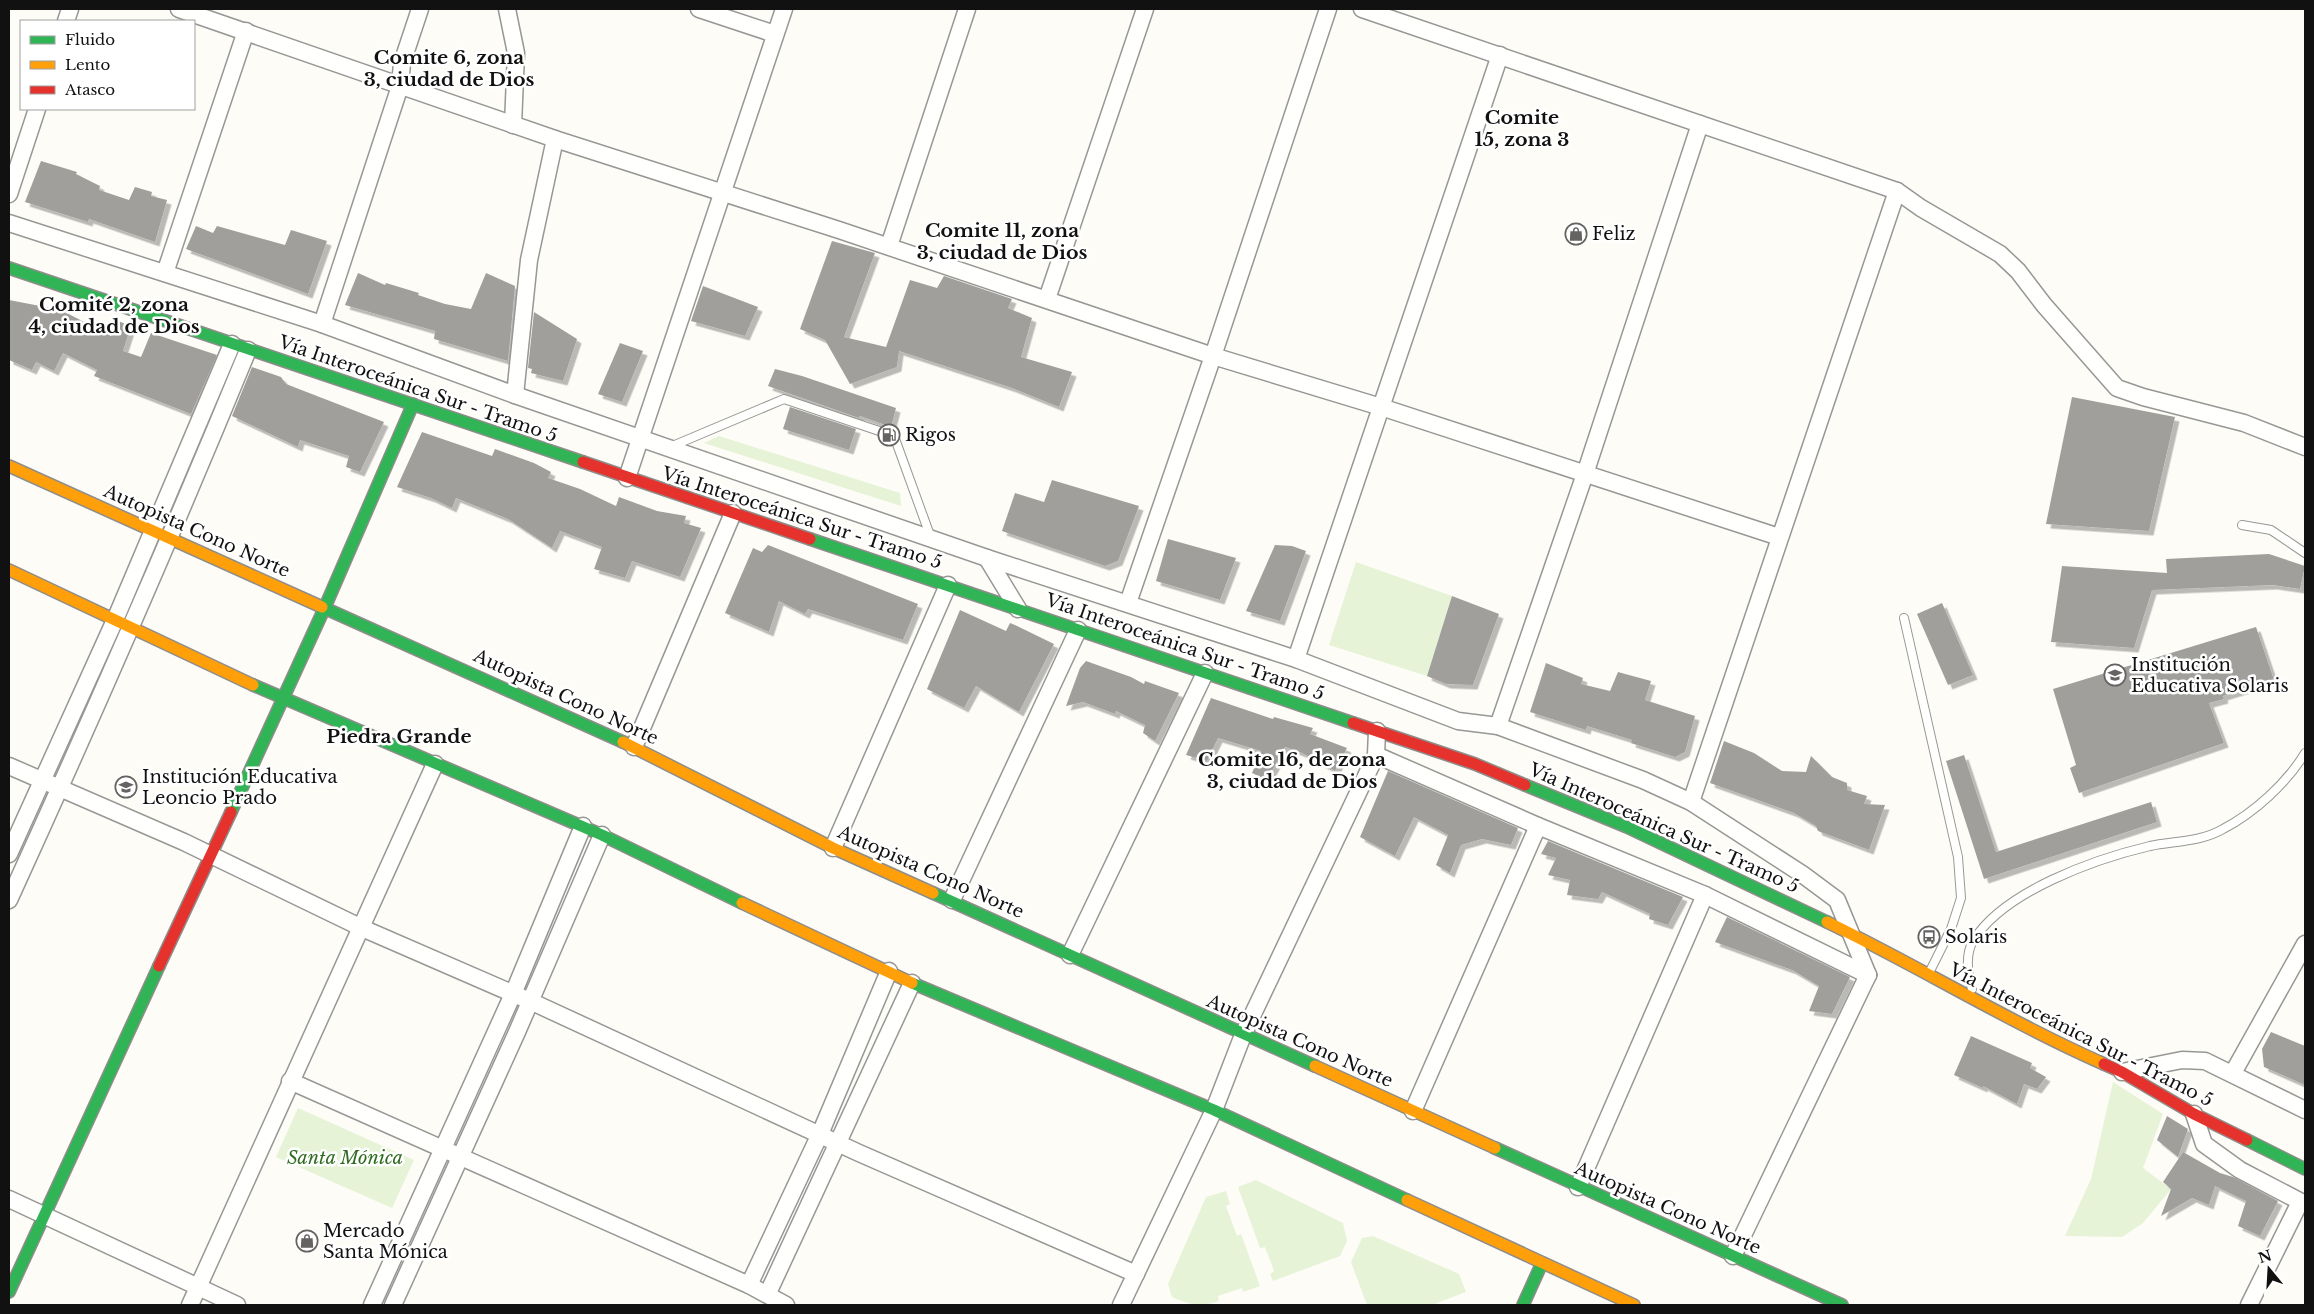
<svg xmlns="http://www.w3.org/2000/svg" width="2314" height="1314" font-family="'Libre Baskerville',serif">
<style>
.green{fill:#e7f3d7}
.building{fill:#a19f9c;filter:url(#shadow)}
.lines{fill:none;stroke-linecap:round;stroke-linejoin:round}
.lane-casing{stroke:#979795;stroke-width:10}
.street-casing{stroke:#979795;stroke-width:19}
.fast-casing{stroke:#8e8d8b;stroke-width:14}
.slow-casing{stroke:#8e8d8b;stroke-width:14}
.jam-casing{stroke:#8e8d8b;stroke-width:14}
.lane{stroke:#fffffe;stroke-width:8}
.street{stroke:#fffffe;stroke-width:16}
.fast{stroke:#30b455;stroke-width:11}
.slow{stroke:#ff9f0a;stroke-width:11}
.jam{stroke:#e5322d;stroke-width:11}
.labels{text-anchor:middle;stroke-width:5;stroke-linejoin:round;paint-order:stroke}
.poi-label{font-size:18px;fill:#111;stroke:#fff;text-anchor:start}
.street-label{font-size:18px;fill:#111;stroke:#fff}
.park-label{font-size:18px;font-style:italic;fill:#2f6b1f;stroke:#fff}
.neighbourhood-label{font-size:19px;font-weight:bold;fill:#111;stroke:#fff}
</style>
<defs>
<filter id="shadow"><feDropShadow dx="4.5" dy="4.5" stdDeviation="0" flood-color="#0004"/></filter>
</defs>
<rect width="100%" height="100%" fill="#fdfcf7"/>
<g class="green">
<path d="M719,436L900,493L901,506L704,443Z"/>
<path d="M1356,562L1452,596L1427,676L1329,645Z"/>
<path d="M2113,1082L2163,1114L2143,1168L2171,1189L2143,1223L2122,1237L2065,1236L2091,1179Z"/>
<path d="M298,1108L414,1160L392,1208L276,1157Z"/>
<path d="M1256,1180L1343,1223L1347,1241L1340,1256L1273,1281L1270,1274L1274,1271L1265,1247L1260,1248L1238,1187Z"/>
<path d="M1226,1191L1230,1204L1226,1206L1237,1236L1241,1234L1260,1286L1243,1292L1242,1288L1218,1296L1219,1301C1201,1307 1190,1305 1172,1297L1168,1284L1206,1197Z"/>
<path d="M1373,1236L1459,1274L1466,1292L1432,1305H1367L1351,1262L1362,1238Z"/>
</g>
<g class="building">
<path d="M41,161L77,172L76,174L100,186L99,190L129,200L135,187L152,192L151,196L167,200L155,242L89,219L88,222L25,202Z"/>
<path d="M196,226L213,233L217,226L285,245L291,230L327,241L308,294L186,249Z"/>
<path d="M832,241L875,253L844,337L886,347L910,280L937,288L944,276L1012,299L1008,308L1032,318L1021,357L1072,372L1059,407L1012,388L899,351L897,367L850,384L825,340L800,329Z"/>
<path d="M358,273L385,285L386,283L419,293L418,295L445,304L471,309L486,273L515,286L508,361L434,339L435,331L345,305Z"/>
<path d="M703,286L758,307L745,336L691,321Z"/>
<path d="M9,300L61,310L111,336L118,321L131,326L123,351L141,357L151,333L217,355L191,414L94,376L97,370L63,353L54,371L36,362L32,370L9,360Z"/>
<path d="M534,312L577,339L563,381L531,373L532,369L528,368Z"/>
<path d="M620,343L643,351L622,402L598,394Z"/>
<path d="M252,367L281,377L286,384L384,422L360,472L346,467L349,456L300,440L298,447L232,416Z"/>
<path d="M775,369L802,376L896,408L891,427L860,416L859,418L768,386Z"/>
<path d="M2072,397L2175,417L2149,531L2046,524Z"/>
<path d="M790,407L856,429L849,450L783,429Z"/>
<path d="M422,432L492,456L495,449L534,463L551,472L548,478L580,489L616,506L619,497L657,511L686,516L684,523L701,528L680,577L632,561L625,578L594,569L602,547L560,531L552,548L508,519L456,498L452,508L431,498L397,487Z"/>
<path d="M1052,480L1139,506L1118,561L1105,566L1002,531L1015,493L1044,502Z"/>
<path d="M1168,539L1236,558L1220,600L1156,581Z"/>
<path d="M768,545L918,604L903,640L808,609L805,614L779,601L769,632L725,613L753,548L762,552Z"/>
<path d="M1275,545L1292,546L1306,551L1280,621L1246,611Z"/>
<path d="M2269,554L2305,566L2300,589L2273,585L2152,590L2134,648L2051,642L2062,566L2167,573L2166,559Z"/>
<path d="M1452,596L1499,614L1473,685L1446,684L1427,676Z"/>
<path d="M1942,603L1973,675L1948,685L1917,614Z"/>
<path d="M960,610L1006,631L1010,623L1015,625L1054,644L1019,712L976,686L964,708L927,689Z"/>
<path d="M2256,627L2274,680L2223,696L2224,699L2209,703L2224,743L2079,793L2070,768L2076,765L2053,689Z"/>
<path d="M1086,661L1131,677L1144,684L1145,681L1179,693L1155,741L1143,733L1145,725L1116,711L1115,714L1083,702L1066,706L1080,668Z"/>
<path d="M1546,663L1583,678L1581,684L1610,691L1618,672L1651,681L1645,700L1695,716L1685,752L1675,757L1631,743L1632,740L1587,726L1586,730L1530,712Z"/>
<path d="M1211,698L1273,719L1274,717L1313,728L1310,734L1347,748L1335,771L1302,753L1285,747L1267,780L1252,773L1261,751L1218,738L1207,761L1186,755Z"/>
<path d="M1724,741L1754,753L1782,771L1806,772L1811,756L1832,777L1847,783V790L1867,796L1864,804L1885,805L1869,850L1818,831L1816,826L1794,813L1710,783Z"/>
<path d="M1964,755L1996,852L2151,802L2157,822L1984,879L1946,761Z"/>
<path d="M1388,771L1518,828L1511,845L1482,839L1461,845L1450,873L1436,865L1448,835L1414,817L1395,856L1360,837Z"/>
<path d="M1548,841L1683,897L1668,925L1649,919L1650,914L1602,892L1598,899L1567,895L1570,880L1548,875L1556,858L1541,854Z"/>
<path d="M1727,917L1850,977L1832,1014L1809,1011L1819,986L1792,970L1715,942Z"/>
<path d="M2271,1032L2305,1046V1085L2264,1067L2262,1049Z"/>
<path d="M1971,1036L2032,1063L2030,1068L2046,1077L2037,1089L2024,1084L2017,1104L1983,1086V1088L1954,1075Z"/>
<path d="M2167,1116L2188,1129L2178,1157L2157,1140Z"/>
<path d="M2183,1152L2220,1173L2233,1177L2278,1201L2260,1236L2238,1226L2246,1201L2215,1186L2209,1205L2192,1198L2161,1216L2171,1189L2163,1182Z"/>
</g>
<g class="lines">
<g class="lane-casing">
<g id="lane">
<path d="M670,447L784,399L894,436L931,538"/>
<path d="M2242,525L2271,530L2305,553"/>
<path d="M1904,618L1958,857L1961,898L1951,929L1931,969"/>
<path d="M1972,989C1968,975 1965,955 1973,941C2004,891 2095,859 2150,846C2174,841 2201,842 2223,829C2254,813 2287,783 2305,753"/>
</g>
</g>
<g class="street-casing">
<g id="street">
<path d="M179,9L555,139L839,230L1213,356L1381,407L1779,537"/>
<path d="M507,9L516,53L513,125"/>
<path d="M699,9L775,34"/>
<path d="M1362,9L1897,191L1921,208L2000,254L2018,271L2044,305L2117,388L2143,397L2244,423L2305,447"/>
<path d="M66,21L70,9"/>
<path d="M9,194L37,109"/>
<path d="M9,223L322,324L515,395L987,558L1296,659L1458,721L1498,726L1643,780L1691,802L1802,874L1837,900L1868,975"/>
<path d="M889,246L967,9"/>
<path d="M165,273L246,31"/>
<path d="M1047,299L1145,9"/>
<path d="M322,324L400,86L402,63L420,9"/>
<path d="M515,395L529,260L555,139"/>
<path d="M627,478L784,9"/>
<path d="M987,558L1018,609"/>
<path d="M1128,603L1213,356L1328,9"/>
<path d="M1296,659L1500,55"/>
<path d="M1498,726L1585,474L1700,124"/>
<path d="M634,747L733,513"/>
<path d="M1376,755L1538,826L1705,895L1868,975"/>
<path d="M9,766L184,842L362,928L530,1001L859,1153L1136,1274"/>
<path d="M1691,802L1897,191"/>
<path d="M833,848L948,585"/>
<path d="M9,854L115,620L232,344"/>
<path d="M9,900C92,718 172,535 248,350"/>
<path d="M952,900L1078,630"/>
<path d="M1070,955L1205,673"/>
<path d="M2122,1072L2182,1060L2205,1061L2305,1110"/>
<path d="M2233,1073L2305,944"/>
<path d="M290,1081L749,1285L786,1305"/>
<path d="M1413,1111L1538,826"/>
<path d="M2194,1114L2204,1144L2240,1170L2305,1204"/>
<path d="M1578,1187L1705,895"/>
<path d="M9,1199L237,1305"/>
<path d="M1733,1256L1868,975"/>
<path d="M749,1285L820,1134L889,971"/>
<path d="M768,1293L912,983"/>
<path d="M190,1305L435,764"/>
<path d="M372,1305L513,994L583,826"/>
<path d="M393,1305L517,1032L602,835"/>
<path d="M1121,1305L1214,1110L1243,1035L1376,755L1377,731"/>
<path d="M2249,1305L2300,1202"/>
</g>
</g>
<g class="fast-casing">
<g id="fast">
<path d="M9,268L583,462"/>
<path d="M810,539L1353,723"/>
<path d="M322,607L623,742"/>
<path d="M253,685L602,835L742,903"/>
<path d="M1525,785L1627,827L1827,922"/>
<path d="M231,812L325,607L413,404"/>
<path d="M933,893L1315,1066"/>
<path d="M912,983L1214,1110L1407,1200"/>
<path d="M2247,1140L2305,1169"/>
<path d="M1495,1148L1842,1305"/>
<path d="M9,1292L159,966"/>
<path d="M1523,1305L1542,1263"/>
</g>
</g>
<g class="slow-casing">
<g id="slow">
<path d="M9,466L322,607"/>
<path d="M9,570L253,685"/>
<path d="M623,742L833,848L933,893"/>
<path d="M742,903L912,983"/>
<path d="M1827,922C1920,967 2009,1022 2104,1064"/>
<path d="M1315,1066L1495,1148"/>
<path d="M1407,1200L1634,1305"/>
</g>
</g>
<g class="jam-casing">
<g id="jam">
<path d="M583,462L810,539"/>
<path d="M1353,723L1475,764L1525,785"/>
<path d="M159,966L231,812"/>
<path d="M2104,1064L2122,1072L2194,1114L2247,1140"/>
</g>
</g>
<use href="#lane" class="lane"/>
<use href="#street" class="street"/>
<use href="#fast" class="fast"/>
<use href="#slow" class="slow"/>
<use href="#jam" class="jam"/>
</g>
<defs>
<g id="shop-ring" transform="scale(1.125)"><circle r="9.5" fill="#fff" stroke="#646362" stroke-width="1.5"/><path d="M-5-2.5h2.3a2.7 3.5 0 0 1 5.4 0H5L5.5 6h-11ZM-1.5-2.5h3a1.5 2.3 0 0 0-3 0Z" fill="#646362"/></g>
<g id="fuel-ring" transform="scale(1.125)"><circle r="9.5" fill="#fff" stroke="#646362" stroke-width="1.5"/><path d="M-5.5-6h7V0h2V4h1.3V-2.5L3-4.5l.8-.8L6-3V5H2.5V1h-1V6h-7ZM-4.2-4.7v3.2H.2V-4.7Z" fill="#646362"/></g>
<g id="school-ring" transform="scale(1.125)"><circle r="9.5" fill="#fff" stroke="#646362" stroke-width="1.5"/><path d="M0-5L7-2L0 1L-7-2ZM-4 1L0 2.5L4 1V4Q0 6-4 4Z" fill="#646362"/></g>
<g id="bus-ring" transform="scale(1.125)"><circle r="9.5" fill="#fff" stroke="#646362" stroke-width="1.5"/><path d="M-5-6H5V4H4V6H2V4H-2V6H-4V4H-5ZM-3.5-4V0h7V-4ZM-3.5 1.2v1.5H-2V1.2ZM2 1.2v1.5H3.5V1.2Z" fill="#646362"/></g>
</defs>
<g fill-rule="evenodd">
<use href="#shop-ring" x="1576" y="234"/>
<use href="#fuel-ring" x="889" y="435"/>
<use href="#school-ring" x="2115" y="675"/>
<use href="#school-ring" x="126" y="787"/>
<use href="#bus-ring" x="1929" y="937"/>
<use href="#shop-ring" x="307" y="1241"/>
</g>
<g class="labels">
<g class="poi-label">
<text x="1592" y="240">Feliz</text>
<text x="905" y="441">Rigos</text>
<text x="2131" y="671">Institución<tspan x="2131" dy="21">Educativa Solaris</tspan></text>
<text x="142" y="783">Institución Educativa<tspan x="142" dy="21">Leoncio Prado</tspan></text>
<text x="1945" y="943">Solaris</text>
<text x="323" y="1237">Mercado<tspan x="323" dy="21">Santa Mónica</tspan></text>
</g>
<g class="street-label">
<text transform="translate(418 389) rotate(19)" y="6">Vía Interoceánica Sur - Tramo 5</text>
<text transform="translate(802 518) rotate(18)" y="6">Vía Interoceánica Sur - Tramo 5</text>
<text transform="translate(197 531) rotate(24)" y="6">Autopista Cono Norte</text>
<text transform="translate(1185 647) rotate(19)" y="6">Vía Interoceánica Sur - Tramo 5</text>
<text transform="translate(566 697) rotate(25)" y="6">Autopista Cono Norte</text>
<text transform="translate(1664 828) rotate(24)" y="6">Vía Interoceánica Sur - Tramo 5</text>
<text transform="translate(931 872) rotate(24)" y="6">Autopista Cono Norte</text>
<text transform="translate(2081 1035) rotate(27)" y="6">Vía Interoceánica Sur - Tramo 5</text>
<text transform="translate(1300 1041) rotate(24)" y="6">Autopista Cono Norte</text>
<text transform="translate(1668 1208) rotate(24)" y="6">Autopista Cono Norte</text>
</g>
<g class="park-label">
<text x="345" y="1164">Santa Mónica</text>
</g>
<g class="neighbourhood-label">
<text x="449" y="64">Comite 6, zona<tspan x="449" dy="22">3, ciudad de Dios</tspan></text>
<text x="1522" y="124">Comite<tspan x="1522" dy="22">15, zona 3</tspan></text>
<text x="1002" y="237">Comite 11, zona<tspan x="1002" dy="22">3, ciudad de Dios</tspan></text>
<text x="114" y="311">Comité 2, zona<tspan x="114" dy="22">4, ciudad de Dios</tspan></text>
<text x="399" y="743">Piedra Grande</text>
<text x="1292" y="766">Comite 16, de zona<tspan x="1292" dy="22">3, ciudad de Dios</tspan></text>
</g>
</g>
<rect width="2314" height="1314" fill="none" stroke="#111111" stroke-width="20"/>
<rect x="20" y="20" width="175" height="90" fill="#ffffff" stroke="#a0a0a0"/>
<rect x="30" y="36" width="25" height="8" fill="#30b455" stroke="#a0a0a0"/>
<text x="65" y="45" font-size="15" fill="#111111">Fluido</text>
<rect x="30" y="61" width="25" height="8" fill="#ff9f0a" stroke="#a0a0a0"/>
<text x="65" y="70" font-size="15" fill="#111111">Lento</text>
<rect x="30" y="86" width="25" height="8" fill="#e5322d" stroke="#a0a0a0"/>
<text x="65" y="95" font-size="15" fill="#111111">Atasco</text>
<g transform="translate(2269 1269) rotate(342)" stroke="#ffffff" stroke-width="4" paint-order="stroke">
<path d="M0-4L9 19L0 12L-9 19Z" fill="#111111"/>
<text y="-8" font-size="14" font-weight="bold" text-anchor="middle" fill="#111111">N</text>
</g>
</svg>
